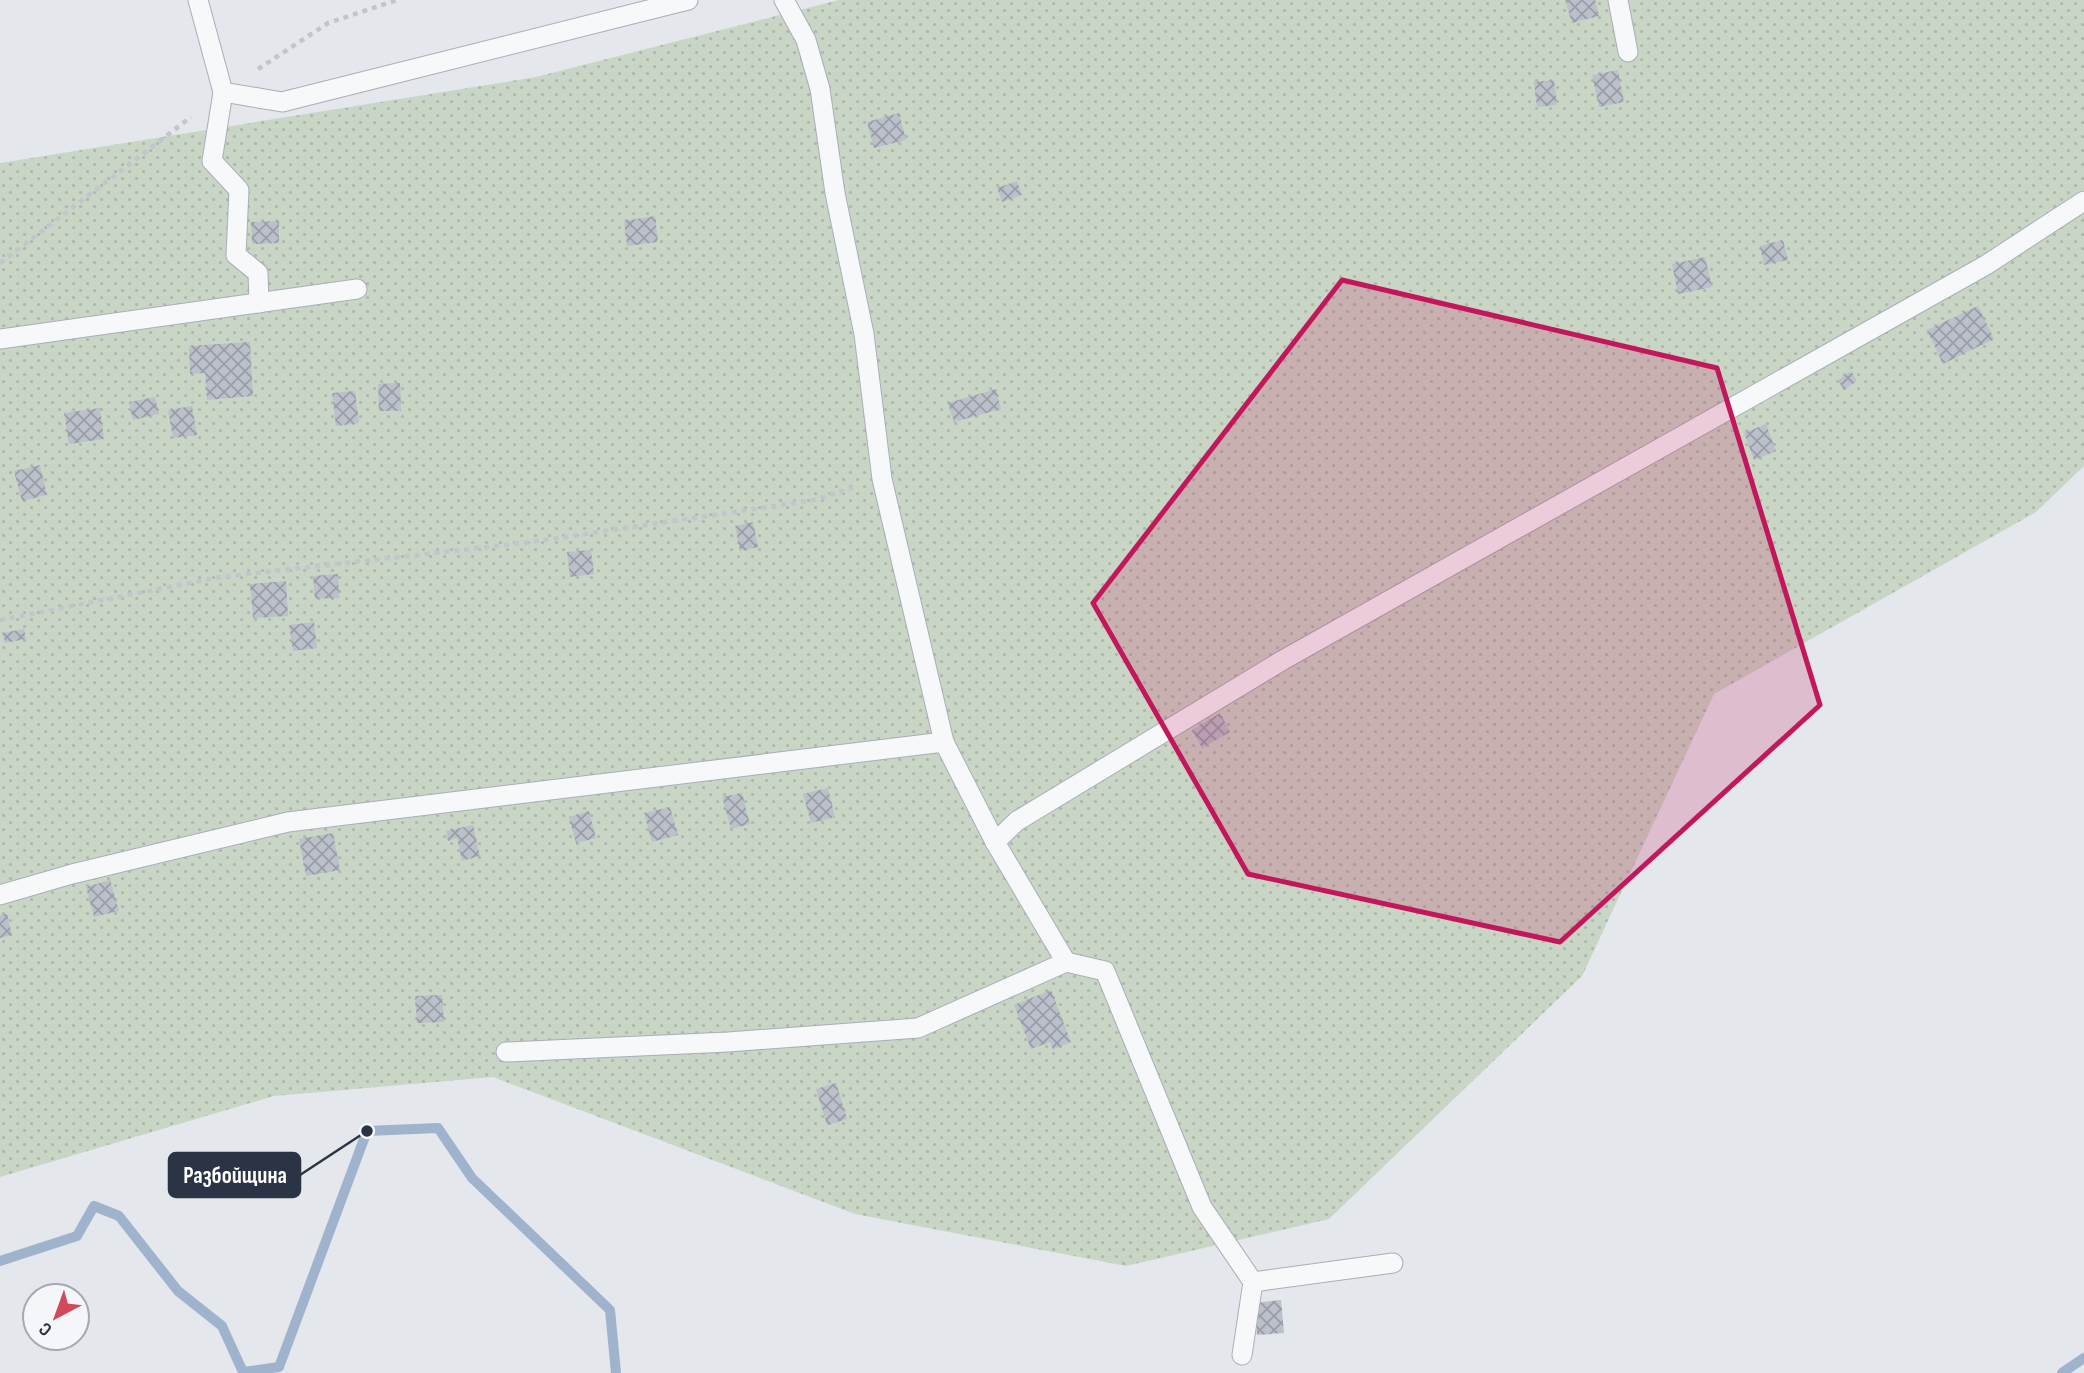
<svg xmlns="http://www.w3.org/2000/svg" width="2084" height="1373" font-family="'Sofia Sans Condensed',sans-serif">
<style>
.garden{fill:url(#garden-dots)}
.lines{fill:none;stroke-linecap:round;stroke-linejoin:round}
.stream{stroke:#9fb4cc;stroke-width:10}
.building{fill:url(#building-cross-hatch)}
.service-casing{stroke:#a9aeb7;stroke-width:21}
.path{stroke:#c2c5cb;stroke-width:4.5;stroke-dasharray:5 5;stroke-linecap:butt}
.service{stroke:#f7f8fa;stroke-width:19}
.marked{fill:#c2185b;fill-opacity:0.2;stroke:#c2185b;stroke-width:5;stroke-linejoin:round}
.leader{fill:none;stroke:#2b3445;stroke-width:2.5}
.callout-dot{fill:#2b3445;stroke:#f4f6f9;stroke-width:2.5}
.callout{fill:#2b3445;stroke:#2b3445;stroke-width:2.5}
.callout-label{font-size:23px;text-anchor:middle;font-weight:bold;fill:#fff}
</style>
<defs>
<pattern id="garden-dots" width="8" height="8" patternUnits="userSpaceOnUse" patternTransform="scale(1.75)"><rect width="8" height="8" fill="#c9d6c5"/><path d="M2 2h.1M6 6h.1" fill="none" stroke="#adb8ab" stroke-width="1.8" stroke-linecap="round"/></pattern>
<pattern id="building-cross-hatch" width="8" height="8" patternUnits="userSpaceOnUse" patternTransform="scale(1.75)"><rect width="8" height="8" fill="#bbc0ca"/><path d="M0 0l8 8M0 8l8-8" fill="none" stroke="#989da6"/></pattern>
</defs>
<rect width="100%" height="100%" fill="#e4e7ec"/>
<path class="garden" d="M839,0H2084V466L2036,512L1714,694L1582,976L1329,1219L1126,1266L855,1214L493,1077L274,1096L0,1177V163L536,77Z"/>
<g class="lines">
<g class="stream">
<path d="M0,1261L77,1236L94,1206L119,1216L178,1291L222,1326L243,1372L279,1367L367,1131L438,1128L472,1178L610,1310L616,1373"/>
<path d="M2062,1373L2084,1358"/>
</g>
</g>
<g class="building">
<path d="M1565,0H1595L1599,16L1572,23Z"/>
<path d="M1618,70L1624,102L1599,107L1592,75Z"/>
<path d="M1554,80L1557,105L1537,107L1534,82Z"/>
<path d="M899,113L906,140L874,148L867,122Z"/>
<path d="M1017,181L1022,195L1002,202L997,188Z"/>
<path d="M655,216L658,242L627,246L624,221Z"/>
<path d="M279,221V243L252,244L251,222Z"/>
<path d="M1783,240L1788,260L1764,265L1760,246Z"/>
<path d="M1705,257L1712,287L1678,294L1672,264Z"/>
<path d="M1978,306L1994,339L1943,364L1927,330Z"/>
<path d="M250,342L253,396L207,400L205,373L190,374L189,346Z"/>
<path d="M1851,371L1857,381L1844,390L1838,380Z"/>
<path d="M400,383L401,411H379L378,384Z"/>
<path d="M996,389L1001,409L954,422L948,403Z"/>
<path d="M355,391L359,423L336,426L332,393Z"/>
<path d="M155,397L159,414L133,420L129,402Z"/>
<path d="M192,406L197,435L173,438L168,410Z"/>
<path d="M100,408L104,439L69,444L64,413Z"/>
<path d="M1766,424L1776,451L1754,460L1744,433Z"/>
<path d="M40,465L47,495L22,501L14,471Z"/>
<path d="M753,522L758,547L740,551L735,526Z"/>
<path d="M591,550L594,574L570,577L567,552Z"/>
<path d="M338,574L339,598L315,599L313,576Z"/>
<path d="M286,581L288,616L253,618L250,584Z"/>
<path d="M314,622L317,648L293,651L289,625Z"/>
<path d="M24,629L26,639L5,643L3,633Z"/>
<path d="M1220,713L1230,732L1202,748L1192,730Z"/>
<path d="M828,788L835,817L811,823L803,794Z"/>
<path d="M742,793L750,824L731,829L722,797Z"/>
<path d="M670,807L678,835L652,842L644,813Z"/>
<path d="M589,811L596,838L576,843L569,817Z"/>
<path d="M473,825L480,856L462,861L457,838L448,841L446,831Z"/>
<path d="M333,833L340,870L306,876L299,839Z"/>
<path d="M110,880L119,911L94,917L86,887Z"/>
<path d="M7,914L12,935L0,938V915Z"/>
<path d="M1051,990L1071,1042L1053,1050L1050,1042L1031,1049L1014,1005Z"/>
<path d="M442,995L444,1022L417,1023L415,996Z"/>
<path d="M836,1083L847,1119L827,1125L816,1089Z"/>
<path d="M1281,1300L1284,1333L1257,1335L1254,1303Z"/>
</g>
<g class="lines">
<g class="service-casing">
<g id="service">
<path d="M198,0L223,92L282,102L688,0"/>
<path d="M784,0L806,40L820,89L835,193L864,334L882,479L944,742"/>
<path d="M1618,0L1628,52"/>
<path d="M223,92L212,161L239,190L236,255L258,273L259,303"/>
<path d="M0,339L357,289"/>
<path d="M995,842L1017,821L1283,660L1986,265L2084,201"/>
<path d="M0,895L72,874L288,822L944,742L995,842L1066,962L918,1028L728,1042L506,1052"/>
<path d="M1066,962L1105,971L1202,1207L1253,1282L1242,1355"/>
<path d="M1253,1282L1393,1263"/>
</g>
</g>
<g class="path">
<path d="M258,69L328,23L397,0"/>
<path d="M0,263L191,117"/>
<path d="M0,620L220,577L524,543L815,500L858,486"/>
</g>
<use href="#service" class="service"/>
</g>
<path class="marked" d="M1342,280L1717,368L1820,705L1560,942L1248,874L1093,603Z"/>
<path class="leader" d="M367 1131L300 1175"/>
<circle class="callout-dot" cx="367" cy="1131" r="7"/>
<rect class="callout" x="169" y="1153" width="131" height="44" rx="7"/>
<g class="callout-label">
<text x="235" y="1183">Разбойщина</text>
</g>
<g transform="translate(56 1317) rotate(221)"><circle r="33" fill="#f4f6f9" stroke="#a4a8b1" stroke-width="2"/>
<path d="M0-5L12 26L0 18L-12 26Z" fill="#d1495b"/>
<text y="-10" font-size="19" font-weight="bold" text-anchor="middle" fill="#2b3445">С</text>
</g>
</svg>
